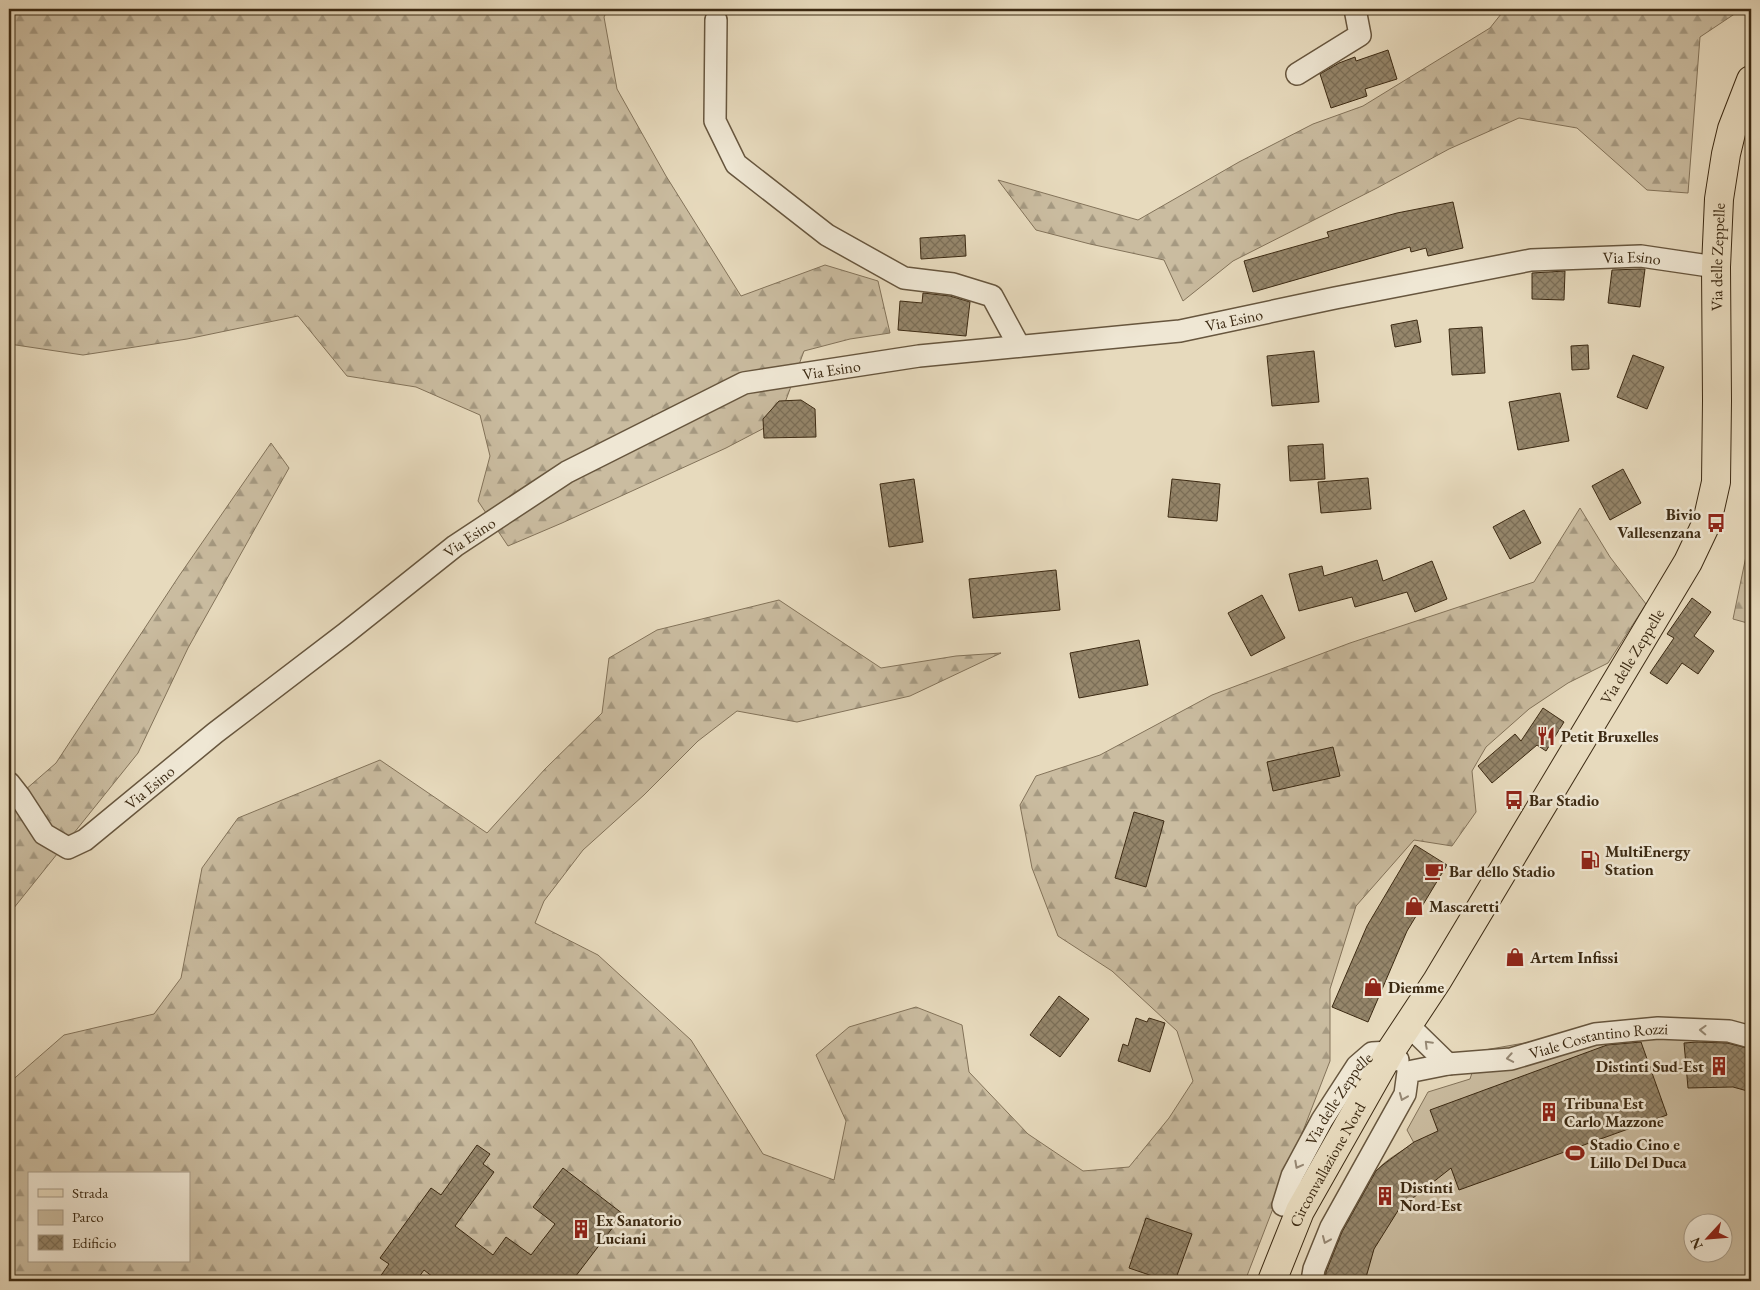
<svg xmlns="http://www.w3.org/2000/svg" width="1760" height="1290" font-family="'EB Garamond',serif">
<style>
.forest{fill:url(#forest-firs);stroke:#83735a;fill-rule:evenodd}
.park{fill:#cabca0;stroke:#83735a;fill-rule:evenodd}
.building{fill:url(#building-cross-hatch);stroke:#3c2a13}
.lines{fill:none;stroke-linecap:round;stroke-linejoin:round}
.minor-casing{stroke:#67563e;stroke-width:24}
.major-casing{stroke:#3c2a13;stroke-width:30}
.minor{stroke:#efe7d4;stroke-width:21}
.major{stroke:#e7dabd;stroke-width:28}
.oneway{stroke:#968874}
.labels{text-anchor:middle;stroke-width:5;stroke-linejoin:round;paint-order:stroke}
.street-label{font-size:16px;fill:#3c2a13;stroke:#efe7d4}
.poi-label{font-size:16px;font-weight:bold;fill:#3c2a13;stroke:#efe7d4;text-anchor:start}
</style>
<defs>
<pattern id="forest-firs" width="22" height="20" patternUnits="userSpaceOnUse" patternTransform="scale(1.25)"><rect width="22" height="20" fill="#cabca0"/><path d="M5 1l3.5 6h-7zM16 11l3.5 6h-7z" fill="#a59981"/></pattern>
<pattern id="building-cross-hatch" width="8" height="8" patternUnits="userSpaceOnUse" patternTransform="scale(1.25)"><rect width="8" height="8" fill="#95866b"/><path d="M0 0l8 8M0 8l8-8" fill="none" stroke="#7b6e57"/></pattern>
</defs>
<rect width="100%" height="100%" fill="#e7dabd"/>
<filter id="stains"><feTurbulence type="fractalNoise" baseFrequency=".004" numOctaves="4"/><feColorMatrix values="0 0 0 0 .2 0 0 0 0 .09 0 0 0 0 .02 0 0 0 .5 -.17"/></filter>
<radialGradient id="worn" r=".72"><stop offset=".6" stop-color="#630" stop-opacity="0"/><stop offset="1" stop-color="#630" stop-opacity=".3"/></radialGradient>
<g class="forest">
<path d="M9,9H608L604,17L617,89L666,176L741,296L825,265L878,281L890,333L850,339L804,351L783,408L770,425L726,448L562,523L508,546L478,501L490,456L480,415L416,387L347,376L298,316L187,339L83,355L9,344Z"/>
<path d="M1505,9H1736V13L1700,37L1688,193L1647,190L1577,128L1519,118L1449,149L1377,188L1233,261L1183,301L1164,260L1090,244L1036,230L998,180L1138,220L1239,162L1313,124L1363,106L1490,28Z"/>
<path d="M271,443L289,468L188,648L138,753L9,914V804L56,763L179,576Z"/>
<path d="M1580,508L1610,557L1646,604L1608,663L1568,683L1529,709L1486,747L1472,771L1476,812L1452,846L1414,840L1356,906L1330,989V1061L1245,1281H9V1083L64,1035L154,1014L181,978L202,868L238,818L380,760L487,833L545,769L602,713L609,658L657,630L779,600L881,668L956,656L1001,653L910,696L797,722L737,711L698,741L644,795L583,850L544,901L535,923L598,955L691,1040L763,1154L834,1180L846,1121L816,1055L849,1027L916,1007L962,1025L969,1072L1028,1134L1083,1171L1129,1167L1169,1118L1193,1081L1177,1031L1112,971L1058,936L1032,868L1020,805L1036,776L1100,755L1212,695L1350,643L1534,582ZM29,1174H189V1261H29Z"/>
<path d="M1751,532V624L1733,619Z"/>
</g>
<path class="park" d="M1595,1025L1751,1030V1281H1324C1327,1240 1352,1193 1382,1165C1392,1156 1404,1150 1414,1143L1407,1130L1428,1092L1470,1079L1479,1051L1530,1042ZM1692,1222H1722V1252H1692Z"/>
<g class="building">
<path d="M1388,50L1397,79L1365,89L1367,96L1331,108L1320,74L1339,63L1355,57L1356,61Z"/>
<path d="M1453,202L1463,248L1428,256L1426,248L1411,252L1410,247L1253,292L1244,261L1329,237L1327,232L1397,213Z"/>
<path d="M965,235L966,256L921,259L920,238Z"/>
<path d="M1640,269H1645L1640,307L1608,303L1612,270Z"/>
<path d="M1565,271L1564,300L1532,299V273Z"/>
<path d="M923,293L950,296L970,302L966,336L898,330L900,301L922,303Z"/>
<path d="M1417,320L1421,342L1395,347L1391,325Z"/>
<path d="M1482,327L1485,373L1452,375L1449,329Z"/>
<path d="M1588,345L1589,369L1572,370L1571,346Z"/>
<path d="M1314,351L1319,402L1272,406L1267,356Z"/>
<path d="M1633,355L1664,367L1647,409L1617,397Z"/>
<path d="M1560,393L1569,441L1518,450L1509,402Z"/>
<path d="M801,400L815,409L816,437L764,438L763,419L779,401Z"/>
<path d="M1323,444L1325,479L1290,481L1288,446Z"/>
<path d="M1623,469L1641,503L1610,520L1592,486Z"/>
<path d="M1368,478L1371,509L1321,513L1318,482Z"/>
<path d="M914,479L923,542L889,547L880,484Z"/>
<path d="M1172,479L1220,484L1217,521L1168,517Z"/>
<path d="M1524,510L1541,543L1510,559L1493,527Z"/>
<path d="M1377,560L1383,581L1432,561L1447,599L1415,612L1407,592L1355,607L1352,597L1299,611L1289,574L1322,566L1324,576Z"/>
<path d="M1056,570L1060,610L973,618L969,579Z"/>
<path d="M1262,595L1285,638L1251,656L1228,613Z"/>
<path d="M1692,598L1711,612L1694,636L1714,651L1698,674L1682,663L1667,684L1650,673L1674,638L1667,634Z"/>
<path d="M1139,640L1148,685L1079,698L1070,653Z"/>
<path d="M1543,708L1564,722L1546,751L1537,745L1492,783L1478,766L1515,734L1521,741Z"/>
<path d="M1333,747L1340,776L1273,791L1267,762Z"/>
<path d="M1134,812L1164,821L1146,887L1115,878Z"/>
<path d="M1415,845L1447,865L1407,931L1368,1022L1332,1007L1367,926Z"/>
<path d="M1059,996L1089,1019L1060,1057L1030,1035Z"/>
<path d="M1136,1018L1147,1022L1149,1018L1165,1023L1150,1072L1118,1061L1123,1044L1128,1046Z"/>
<path d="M1641,1042L1667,1115L1459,1190L1451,1168L1399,1209L1374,1249L1365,1281H1325L1326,1272L1342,1232L1376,1171L1384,1164L1414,1142L1438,1131L1430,1110L1607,1045Z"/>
<path d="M1697,1042L1727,1043L1751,1049V1092L1733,1087L1688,1088L1684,1043Z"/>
<path d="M477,1145L490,1154L483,1164L494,1172L455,1226L493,1255L506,1237L531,1255L555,1224L533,1207L563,1168L623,1214L572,1281H438L424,1270L416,1281H377L389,1264L380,1258L431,1188L441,1195Z"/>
<path d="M1146,1218L1192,1234L1175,1281H1167L1129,1268Z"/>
</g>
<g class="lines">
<g class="minor-casing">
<g id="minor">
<path d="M716,20L715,121L736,164L827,235L904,278L953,284L992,296L1019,346"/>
<path d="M1297,74L1360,35L1355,9"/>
<path id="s1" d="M9,783L20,797L44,834L68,848L85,840L215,733L346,633L455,546L567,472L744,383L919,356L1180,331L1335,298L1531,260L1641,256L1716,267"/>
<path d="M1408,1025L1448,1064"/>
<path id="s2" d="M1283,1205L1292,1176L1322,1120L1357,1066L1372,1053L1390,1052L1398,1060"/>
<path id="s3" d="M1312,1281L1314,1269L1331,1227L1405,1094L1408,1072L1448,1064L1511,1059L1595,1034L1658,1028L1729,1031L1751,1037"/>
</g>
</g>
<g class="major-casing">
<g id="major">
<path id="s4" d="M1272,1281L1300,1211L1390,1052L1437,981L1609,694L1688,562L1707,522L1716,482L1717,401L1716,267L1719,199L1726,154L1732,129L1751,80"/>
</g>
</g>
<use href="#minor" class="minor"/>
<use href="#major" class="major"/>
</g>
<defs><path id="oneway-chevron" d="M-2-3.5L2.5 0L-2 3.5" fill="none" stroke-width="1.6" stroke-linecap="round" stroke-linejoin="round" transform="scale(1.25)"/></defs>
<g class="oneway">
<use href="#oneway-chevron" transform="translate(1703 1030) rotate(-178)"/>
<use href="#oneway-chevron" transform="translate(1428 1044) rotate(-135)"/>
<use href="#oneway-chevron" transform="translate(1510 1058) rotate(170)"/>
<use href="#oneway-chevron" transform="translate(1403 1097) rotate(112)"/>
<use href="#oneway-chevron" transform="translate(1298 1165) rotate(118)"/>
<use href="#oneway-chevron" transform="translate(1326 1240) rotate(113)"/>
</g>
<defs>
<g id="bus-bare" transform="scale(1.5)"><path d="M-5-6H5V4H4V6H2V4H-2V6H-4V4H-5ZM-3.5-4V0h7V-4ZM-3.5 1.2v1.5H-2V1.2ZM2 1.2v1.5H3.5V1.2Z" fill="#8f2418" stroke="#efe7d4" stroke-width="2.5" paint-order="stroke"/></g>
<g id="restaurant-bare" transform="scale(1.5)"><path d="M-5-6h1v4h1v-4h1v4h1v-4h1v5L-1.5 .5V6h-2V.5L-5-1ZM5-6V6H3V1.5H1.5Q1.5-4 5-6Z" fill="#8f2418" stroke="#efe7d4" stroke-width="2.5" paint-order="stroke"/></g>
<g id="fuel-bare" transform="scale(1.5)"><path d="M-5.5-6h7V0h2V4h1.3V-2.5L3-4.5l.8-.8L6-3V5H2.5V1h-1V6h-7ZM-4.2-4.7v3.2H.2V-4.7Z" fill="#8f2418" stroke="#efe7d4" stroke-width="2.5" paint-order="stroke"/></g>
<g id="cafe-bare" transform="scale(1.5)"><path d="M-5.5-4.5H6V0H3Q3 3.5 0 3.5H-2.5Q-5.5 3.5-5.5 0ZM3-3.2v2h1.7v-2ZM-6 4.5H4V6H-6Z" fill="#8f2418" stroke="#efe7d4" stroke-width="2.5" paint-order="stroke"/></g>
<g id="shop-bare" transform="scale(1.5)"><path d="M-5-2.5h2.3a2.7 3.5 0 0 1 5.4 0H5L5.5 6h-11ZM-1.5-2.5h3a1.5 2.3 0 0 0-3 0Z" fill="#8f2418" stroke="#efe7d4" stroke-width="2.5" paint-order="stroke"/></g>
<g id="building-bare" transform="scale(1.5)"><path d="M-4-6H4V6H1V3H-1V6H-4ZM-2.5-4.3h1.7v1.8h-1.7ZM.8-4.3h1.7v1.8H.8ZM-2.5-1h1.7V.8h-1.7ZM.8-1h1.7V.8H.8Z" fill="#8f2418" stroke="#efe7d4" stroke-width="2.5" paint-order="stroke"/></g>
<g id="stadium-bare" transform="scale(1.5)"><path d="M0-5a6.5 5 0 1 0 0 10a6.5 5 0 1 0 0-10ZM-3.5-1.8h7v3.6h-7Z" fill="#8f2418" stroke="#efe7d4" stroke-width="2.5" paint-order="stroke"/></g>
</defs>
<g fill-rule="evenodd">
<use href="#bus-bare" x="1716" y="523"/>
<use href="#restaurant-bare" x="1546" y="736"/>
<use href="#bus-bare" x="1514" y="800"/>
<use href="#fuel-bare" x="1590" y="860"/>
<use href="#cafe-bare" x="1434" y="871"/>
<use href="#shop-bare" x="1414" y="906"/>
<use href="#shop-bare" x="1515" y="957"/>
<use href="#shop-bare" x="1373" y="987"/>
<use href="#building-bare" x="1719" y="1066"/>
<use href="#building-bare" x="1549" y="1112"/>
<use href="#stadium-bare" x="1575" y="1153"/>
<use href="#building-bare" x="1385" y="1196"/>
<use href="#building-bare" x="581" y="1229"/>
</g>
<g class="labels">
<g class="street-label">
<text dy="6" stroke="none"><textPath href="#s4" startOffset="1142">Via delle Zeppelle</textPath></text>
<text dy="6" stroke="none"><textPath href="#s1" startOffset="1812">Via Esino</textPath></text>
<text dy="6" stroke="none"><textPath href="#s1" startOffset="1408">Via Esino</textPath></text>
<text dy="6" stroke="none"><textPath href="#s1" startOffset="1002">Via Esino</textPath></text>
<text dy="6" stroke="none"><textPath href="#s1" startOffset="598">Via Esino</textPath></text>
<text dy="6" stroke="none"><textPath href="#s4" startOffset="722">Via delle Zeppelle</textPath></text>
<text dy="6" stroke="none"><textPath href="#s1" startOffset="192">Via Esino</textPath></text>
<text dy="6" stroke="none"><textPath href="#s3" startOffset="426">Viale Costantino Rozzi</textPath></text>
<text dy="6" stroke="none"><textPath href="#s2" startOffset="121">Via delle Zeppelle</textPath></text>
<text dy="6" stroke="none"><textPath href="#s4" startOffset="129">Circonvallazione Nord</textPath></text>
</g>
<g class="poi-label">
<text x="1701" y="520" text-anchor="end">Bivio<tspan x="1701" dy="18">Vallesenzana</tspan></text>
<text x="1561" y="742">Petit Bruxelles</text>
<text x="1529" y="806">Bar Stadio</text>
<text x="1605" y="857">MultiEnergy<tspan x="1605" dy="18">Station</tspan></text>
<text x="1449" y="877">Bar dello Stadio</text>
<text x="1429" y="912">Mascaretti</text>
<text x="1530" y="963">Artem Infissi</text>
<text x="1388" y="993">Diemme</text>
<text x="1704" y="1072" text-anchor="end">Distinti Sud-Est</text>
<text x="1564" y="1109">Tribuna Est<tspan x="1564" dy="18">Carlo Mazzone</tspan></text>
<text x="1590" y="1150">Stadio Cino e<tspan x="1590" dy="18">Lillo Del Duca</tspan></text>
<text x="1400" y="1193">Distinti<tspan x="1400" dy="18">Nord-Est</tspan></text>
<text x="596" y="1226">Ex Sanatorio<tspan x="596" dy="18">Luciani</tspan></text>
</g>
</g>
<rect width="1760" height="1290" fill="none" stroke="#e7dabd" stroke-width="30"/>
<rect x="10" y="10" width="1740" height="1270" fill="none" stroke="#3c2a13" stroke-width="2.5"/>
<rect x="15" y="15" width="1730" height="1260" fill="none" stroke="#3c2a13"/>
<rect x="28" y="1172" width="162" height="90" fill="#efe7d4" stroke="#a79b87"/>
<rect x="38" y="1189" width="25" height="8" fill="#e7dabd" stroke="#a79b87"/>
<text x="72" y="1198" font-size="15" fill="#3c2a13">Strada</text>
<rect x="38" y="1210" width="25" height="15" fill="#cabca0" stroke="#a79b87"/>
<text x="72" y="1222" font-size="15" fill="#3c2a13">Parco</text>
<rect x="38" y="1235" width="25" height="15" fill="url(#building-cross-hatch)" stroke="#a79b87"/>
<text x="72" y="1248" font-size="15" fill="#3c2a13">Edificio</text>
<g transform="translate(1708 1238) rotate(244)"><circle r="24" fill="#efe7d4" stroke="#a79b87"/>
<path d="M0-4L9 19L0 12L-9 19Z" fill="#8f2418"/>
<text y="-8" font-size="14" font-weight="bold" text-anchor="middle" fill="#3c2a13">N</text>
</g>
<rect width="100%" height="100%" filter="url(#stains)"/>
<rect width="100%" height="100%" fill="url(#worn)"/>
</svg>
